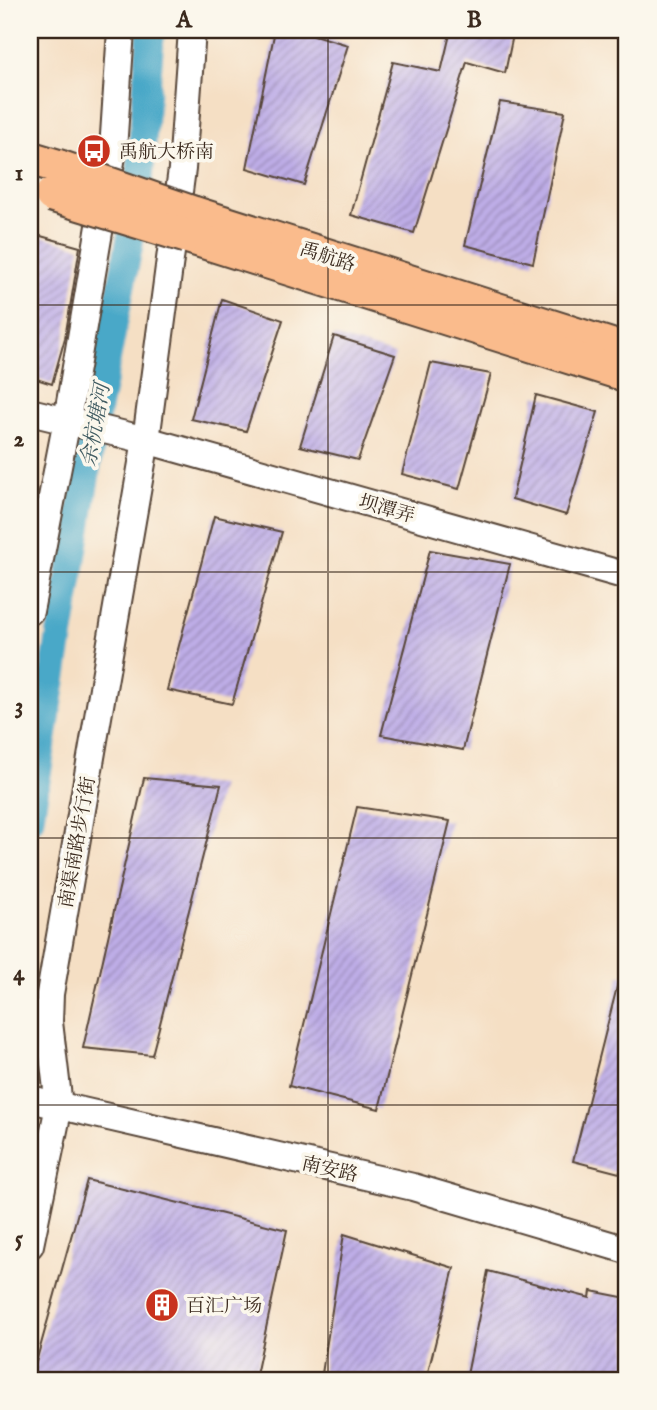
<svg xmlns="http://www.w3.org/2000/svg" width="657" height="1410" font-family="'IM FELL English','Noto Serif SC',serif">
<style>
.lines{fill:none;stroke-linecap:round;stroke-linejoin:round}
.canal{stroke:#49a8c8;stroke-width:28}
.building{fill:url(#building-hatch)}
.minor-casing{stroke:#574537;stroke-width:30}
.major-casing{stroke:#574537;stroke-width:37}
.minor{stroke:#fff;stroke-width:26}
.major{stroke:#fabb8c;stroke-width:33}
.major-bridge-casing{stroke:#574537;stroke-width:37;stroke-linecap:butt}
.major-bridge{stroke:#fabb8c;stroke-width:33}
.grid{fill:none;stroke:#3b2a1e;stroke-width:2;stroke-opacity:0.55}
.labels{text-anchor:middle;stroke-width:7;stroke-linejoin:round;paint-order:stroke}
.poi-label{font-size:19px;fill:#3b2a1e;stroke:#fbf7ec;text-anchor:start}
.street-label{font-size:19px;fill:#3b2a1e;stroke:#fbf7ec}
.water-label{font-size:21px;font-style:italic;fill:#415c62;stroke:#fbf7ec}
.neatline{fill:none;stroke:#3b2a1e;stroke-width:2.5}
.grid-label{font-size:23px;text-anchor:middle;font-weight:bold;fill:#3b2a1e}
</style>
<defs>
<pattern id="building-hatch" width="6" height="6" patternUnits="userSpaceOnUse" patternTransform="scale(1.75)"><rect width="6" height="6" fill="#beade7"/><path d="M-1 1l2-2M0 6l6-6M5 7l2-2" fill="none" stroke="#9c8dbb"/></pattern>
</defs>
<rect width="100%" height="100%" fill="#fbf7ec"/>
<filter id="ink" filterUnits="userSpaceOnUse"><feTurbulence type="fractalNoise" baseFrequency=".0143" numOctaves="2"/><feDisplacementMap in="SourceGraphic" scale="14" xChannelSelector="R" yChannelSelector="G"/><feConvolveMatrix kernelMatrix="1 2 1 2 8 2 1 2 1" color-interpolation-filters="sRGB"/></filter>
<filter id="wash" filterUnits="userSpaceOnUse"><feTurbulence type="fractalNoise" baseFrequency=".00686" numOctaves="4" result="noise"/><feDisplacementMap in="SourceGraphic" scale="28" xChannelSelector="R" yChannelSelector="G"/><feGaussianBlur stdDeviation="1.57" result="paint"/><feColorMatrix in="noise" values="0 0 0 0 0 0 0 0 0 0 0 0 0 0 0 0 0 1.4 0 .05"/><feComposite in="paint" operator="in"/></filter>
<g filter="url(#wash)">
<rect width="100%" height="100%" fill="#f5dfc4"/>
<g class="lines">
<path class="canal" d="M30,820L94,426L138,200L151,30"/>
</g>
<g id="blocks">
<g class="building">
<path d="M275,30H297L348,45L304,185L247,168Z"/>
<path d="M451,30H514L505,73L467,62L414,233L351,215L393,62L441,72Z"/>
<path d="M500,102L565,112L533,263L465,245Z"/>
<path d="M30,233L80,247L65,338L52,384L30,377Z"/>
<path d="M222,299L283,320L246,431L191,419Z"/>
<path d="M334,336L395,355L358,460L300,446Z"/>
<path d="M431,363L491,374L459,489L402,474Z"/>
<path d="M536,395L598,412L566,515L512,499Z"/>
<path d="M214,516L282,532L232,704L167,690Z"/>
<path d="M430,550L510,564L463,750L381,735Z"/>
<path d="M144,778L221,785L152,1055L83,1048Z"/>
<path d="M357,807L450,821L379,1109L289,1086Z"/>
<path d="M620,975L627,976V1175L573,1161Z"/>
<path d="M87,1180L287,1230L255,1380H31Z"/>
<path d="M344,1234L454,1268L426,1380H321Z"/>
<path d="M488,1271L590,1298L591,1291L627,1298V1380H466Z"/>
</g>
</g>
</g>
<g filter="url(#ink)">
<use href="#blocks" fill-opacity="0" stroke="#574537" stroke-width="2"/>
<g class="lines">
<g class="minor-casing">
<g id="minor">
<path d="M30,412L146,440L627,576"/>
<path d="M30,611L67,420L113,150L121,30"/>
<path d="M30,1099L413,1187L627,1250"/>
<path d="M30,1245L59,1106L49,1022L50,994L146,440L182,169L192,30"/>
</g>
</g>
<g class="major-casing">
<g id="major">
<path d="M30,158L60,167"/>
<path d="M193,213L625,350"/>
<path d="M186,236L627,375"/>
</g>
</g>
<use href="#minor" class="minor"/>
<use href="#major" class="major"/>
<g class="major-bridge-casing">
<g id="major-bridge">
<path d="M60,167L193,213"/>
<path d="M52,195L186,236"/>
</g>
</g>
<use href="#major-bridge" class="major-bridge"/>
</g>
</g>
<path class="grid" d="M328,30V1380M30,305H627M30,572H627M30,838H627M30,1105H627"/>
<defs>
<g id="bus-disc" transform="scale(1.75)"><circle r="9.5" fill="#c8321e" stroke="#fbf7ec"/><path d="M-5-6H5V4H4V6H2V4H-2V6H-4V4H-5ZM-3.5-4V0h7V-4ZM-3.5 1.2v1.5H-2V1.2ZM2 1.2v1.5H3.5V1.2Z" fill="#fff"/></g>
<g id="building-disc" transform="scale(1.75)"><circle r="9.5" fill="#c8321e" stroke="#fbf7ec"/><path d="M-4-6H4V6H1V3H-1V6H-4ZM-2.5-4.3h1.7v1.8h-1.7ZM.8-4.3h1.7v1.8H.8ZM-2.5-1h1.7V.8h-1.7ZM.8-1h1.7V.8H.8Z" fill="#fff"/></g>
</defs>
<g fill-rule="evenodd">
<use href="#bus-disc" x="94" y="151"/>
<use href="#building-disc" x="162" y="1305"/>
</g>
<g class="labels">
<g class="poi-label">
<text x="119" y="158">禹航大桥南</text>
<text x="186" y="1312">百汇广场</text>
</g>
<g class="street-label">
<text transform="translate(328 256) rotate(18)" y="7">禹航路</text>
<text transform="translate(387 508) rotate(16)" y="7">坝潭弄</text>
<text transform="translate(76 842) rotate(-80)" y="7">南渠南路步行街</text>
<text transform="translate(330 1168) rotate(13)" y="7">南安路</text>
</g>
<g class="water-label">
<text transform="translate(95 425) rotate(-80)" y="7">余杭塘河</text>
</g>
</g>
<rect width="657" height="1410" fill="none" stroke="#fbf7ec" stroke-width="77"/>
<rect x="38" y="38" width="580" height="1334" class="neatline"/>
<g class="grid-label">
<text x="184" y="27">A</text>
<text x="474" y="27">B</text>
<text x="19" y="180">1</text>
<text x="19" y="446">2</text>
<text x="19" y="713">3</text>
<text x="19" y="980">4</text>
<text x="19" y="1246">5</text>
</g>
</svg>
